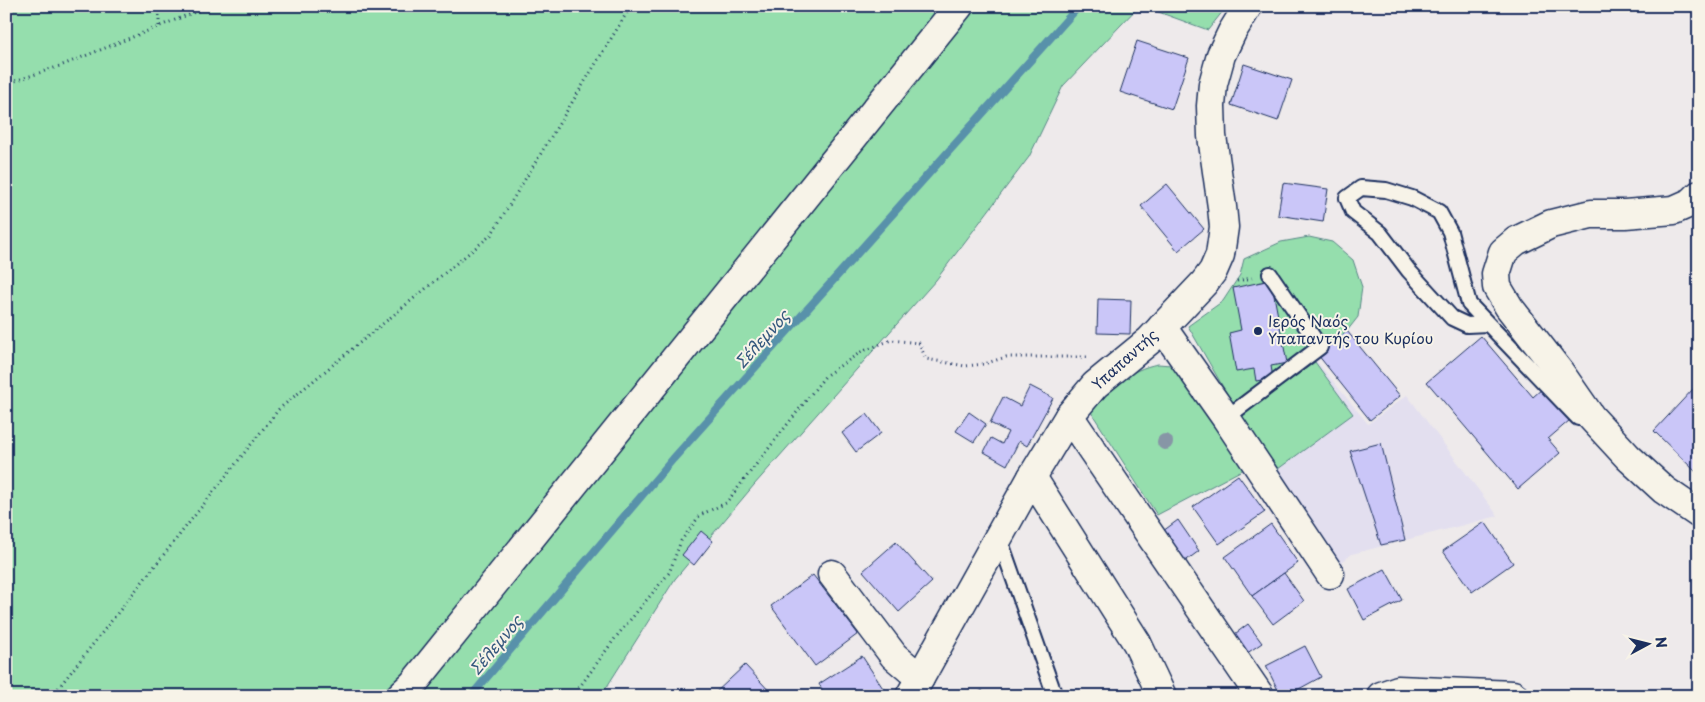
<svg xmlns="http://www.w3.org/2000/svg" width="1705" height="702" font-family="'Playpen Sans',sans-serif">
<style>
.built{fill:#e3dfef}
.green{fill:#95dead;stroke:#588686}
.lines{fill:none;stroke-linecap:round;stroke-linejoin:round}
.stream{stroke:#5991aa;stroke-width:8}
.building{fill:#cac6f8;stroke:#1b2f5e}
.lane-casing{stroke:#1b2f5e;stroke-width:18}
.street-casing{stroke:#1b2f5e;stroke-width:31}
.secondary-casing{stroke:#1b2f5e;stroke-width:31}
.path{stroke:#1b2f5e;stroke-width:3;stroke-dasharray:1 4;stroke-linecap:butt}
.lane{stroke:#f7f3e8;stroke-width:14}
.street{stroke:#f7f3e8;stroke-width:28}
.secondary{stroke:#f7f3e8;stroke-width:28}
.tree{fill:#8796a6}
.poi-dot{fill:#1b2f5e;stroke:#f7f3e8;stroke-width:2}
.labels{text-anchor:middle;stroke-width:4;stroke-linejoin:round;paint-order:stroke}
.poi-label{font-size:15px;fill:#1b2f5e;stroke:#f7f3e8;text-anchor:start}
.street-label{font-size:15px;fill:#1b2f5e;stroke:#f7f3e8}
.water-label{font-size:16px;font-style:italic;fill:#35587e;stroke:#f7f3e8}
</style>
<rect width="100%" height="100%" fill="#eeeaeb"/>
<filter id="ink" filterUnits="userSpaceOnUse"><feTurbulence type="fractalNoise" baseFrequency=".02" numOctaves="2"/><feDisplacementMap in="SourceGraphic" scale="10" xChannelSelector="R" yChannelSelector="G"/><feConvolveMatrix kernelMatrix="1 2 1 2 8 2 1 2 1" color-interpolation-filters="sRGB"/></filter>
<g filter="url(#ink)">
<path class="built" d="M1314,358L1368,424L1407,395L1498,516L1352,554L1337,566L1238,413Z"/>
<g class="green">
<path d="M6,6H1139L1063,86L1029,157L936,280L754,485L675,579L601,696H6Z"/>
<path d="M1142,6H1227L1208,30Z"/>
<path d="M1309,237L1332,242L1353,260L1362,287L1358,317L1347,331L1314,358L1238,413L1188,326L1223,301L1240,275L1244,259L1281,242Z"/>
<path d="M1315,362L1353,414L1278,469L1240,417Z"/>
<path d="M1158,364L1171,365L1179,368L1246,468L1157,515L1091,412C1106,389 1130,369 1158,364Z"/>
</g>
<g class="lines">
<path class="stream" d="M471,696L673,459L1079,6"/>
</g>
<g class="building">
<path d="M1137,41L1189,58L1172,109L1120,92Z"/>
<path d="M1244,64L1292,80L1278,121L1231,105Z"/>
<path d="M1283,183L1328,189L1323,222L1278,215Z"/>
<path d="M1167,184L1204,229L1178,251L1141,206Z"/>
<path d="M1271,280L1287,363L1271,366L1273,378L1256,381L1254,369L1236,372L1229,333L1241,330L1233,288Z"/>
<path d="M1098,299L1131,300L1130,334L1097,333Z"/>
<path d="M1347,331L1400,396L1370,420L1318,355Z"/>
<path d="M1481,336L1533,397L1543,388L1570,420L1548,439L1560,453L1518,489L1427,382Z"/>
<path d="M1030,386L1053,398L1027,446L1019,441L1007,465L984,452L991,438L1002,444L1008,432L990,423L1003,397L1020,406Z"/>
<path d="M1694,388L1699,392V475L1654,431Z"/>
<path d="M969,412L986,424L974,442L956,431Z"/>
<path d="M867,414L881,433L856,452L842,433Z"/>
<path d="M1381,443L1405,540L1381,545L1350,451Z"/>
<path d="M1238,475L1265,512L1219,544L1193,507Z"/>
<path d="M1178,520L1199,551L1180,565L1159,534Z"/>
<path d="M1485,522L1513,563L1472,592L1443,551Z"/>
<path d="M1271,524L1298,563L1252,596L1225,557Z"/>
<path d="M701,531L713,541L694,565L682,555Z"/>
<path d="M896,542L932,582L899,612L863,571Z"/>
<path d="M1385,569L1402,600L1364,620L1348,589Z"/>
<path d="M1284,573L1304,601L1273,624L1252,596Z"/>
<path d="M813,575L858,634L815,666L771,606Z"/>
<path d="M1248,624L1262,643L1240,658L1227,640Z"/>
<path d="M1305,646L1321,677L1286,696H1281L1266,666Z"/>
<path d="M862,656L888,696H826L819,684Z"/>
<path d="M745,665L774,696H716L714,694Z"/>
<path d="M982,690L986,696H974Z"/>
</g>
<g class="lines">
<g class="lane-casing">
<g id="lane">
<path d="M1488,324L1467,325L1452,318L1409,271L1380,233L1353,212L1347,198L1361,188L1386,190L1412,198L1439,212L1450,232L1469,304L1578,418"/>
<path d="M1226,418L1320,347L1270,274"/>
<path d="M999,537L1055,696"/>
</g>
</g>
<g class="street-casing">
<g id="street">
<path d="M1699,195L1692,202L1674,210L1625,214H1591L1551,224L1516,241L1503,252L1496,274L1497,287L1509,307L1559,371L1591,417L1628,457L1664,490L1699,514"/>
<path d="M1162,327L1226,418L1330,574"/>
<path d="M1032,477L1137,643L1162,696"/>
<path d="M832,574L894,656L920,678"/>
<path d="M400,696L413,684L959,6"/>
<path d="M910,696L1032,477L1069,416L1260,696"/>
<path d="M1381,696L1398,690L1513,695"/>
</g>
</g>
<g class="secondary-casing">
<path id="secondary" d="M1069,416L1095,385L1150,340L1204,283L1213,271L1220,255L1224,227L1222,207L1212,136L1211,106L1213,84L1221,55L1232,32L1248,6"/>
</g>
<g class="path">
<path d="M159,26V6"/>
<path d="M6,84L60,66L210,6"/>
<path d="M1237,281L1252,278"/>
<path d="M52,696L279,409L491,235L631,6"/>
<path d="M573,696L616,637L669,573L681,541L700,515L726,503L826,375L861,352L891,340L919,343L926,359L965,366L984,364L1006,357H1087"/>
</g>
<use href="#lane" class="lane"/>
<use href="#street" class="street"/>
<use href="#secondary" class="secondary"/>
</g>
<circle class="tree" cx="1165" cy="442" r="8"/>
</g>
<circle class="poi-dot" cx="1258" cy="331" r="5"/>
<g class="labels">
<g class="poi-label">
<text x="1268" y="327">Ιερός Ναός<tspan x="1268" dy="17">Υπαπαντής του Κυρίου</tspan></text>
</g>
<g class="street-label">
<text transform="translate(1125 360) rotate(-42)" y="5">Υπαπαντής</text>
</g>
<g class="water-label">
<text transform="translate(762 339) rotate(-48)" y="6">Σέλεμνος</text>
<text transform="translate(496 645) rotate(-50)" y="6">Σέλεμνος</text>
</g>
</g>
<rect width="1705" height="702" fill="none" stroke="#f7f3e8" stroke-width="25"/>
<rect x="12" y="12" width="1680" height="677" fill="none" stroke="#1b2f5e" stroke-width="2" filter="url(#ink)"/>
<g transform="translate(1648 644) rotate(83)" stroke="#f7f3e8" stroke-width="4" paint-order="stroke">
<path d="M0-4L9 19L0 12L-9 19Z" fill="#1b2f5e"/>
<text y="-8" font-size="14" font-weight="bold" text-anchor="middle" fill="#1b2f5e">N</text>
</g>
</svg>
